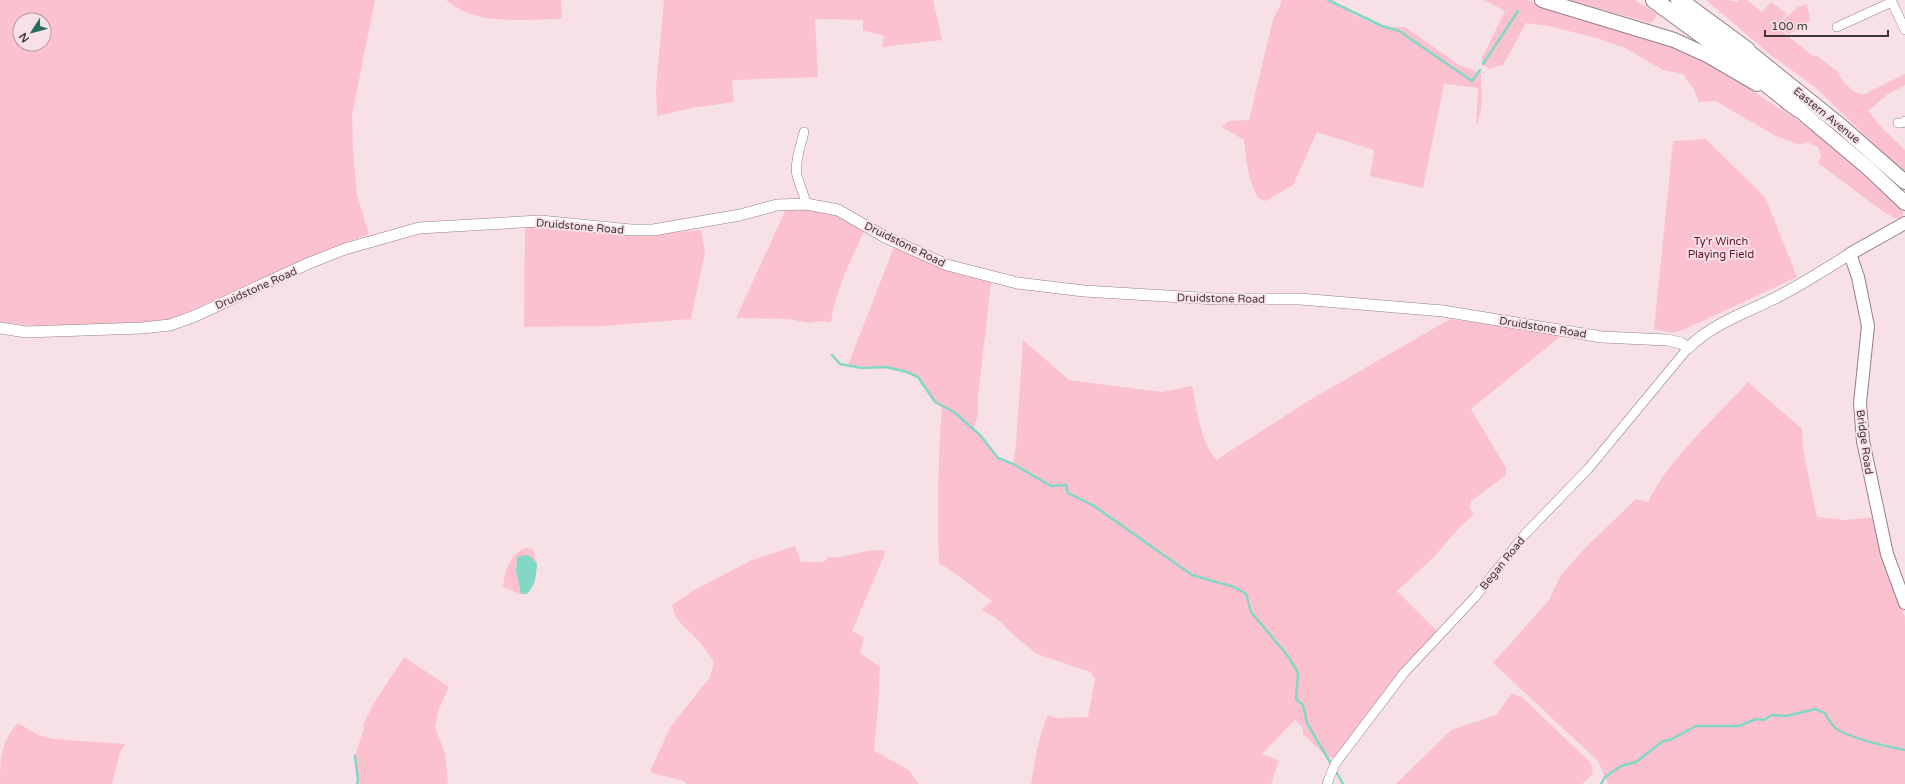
<svg xmlns="http://www.w3.org/2000/svg" width="1905" height="784" font-family="'Varela Round',sans-serif">
<style>
.green{fill:#fbc1cf;fill-rule:evenodd}
.water{fill:#83d7c5}
.lines{fill:none;stroke-linecap:round;stroke-linejoin:round}
.stream{stroke:#83d7c5;stroke-width:2.5}
.minor-casing{stroke:#948084;stroke-width:10}
.tertiary-casing{stroke:#948084;stroke-width:12}
.secondary-casing{stroke:#948084;stroke-width:14}
.trunk-casing{stroke:#948084;stroke-width:16}
.motorway-casing{stroke:#948084;stroke-width:18}
.minor{stroke:#fff;stroke-width:9}
.tertiary{stroke:#fff;stroke-width:11}
.secondary{stroke:#fff;stroke-width:12}
.trunk{stroke:#fff;stroke-width:14}
.motorway{stroke:#fff;stroke-width:16}
.labels{text-anchor:middle;stroke-width:4;stroke-linejoin:round;paint-order:stroke}
.street-label{font-size:11px;fill:#403739;stroke:#f8e1e6}
.park-label{font-size:11px;fill:#641131;stroke:#f8e1e6}
</style>
<rect width="100%" height="100%" fill="#f8e1e6"/>
<g class="green">
<path d="M0,0H375L352,115L353,151L357,195L369,234L329,249L169,320L136,324L34,326L0,322ZM20,20H44V44H20Z"/>
<path d="M446,0H561L562,19C524,19 477,27 446,0Z"/>
<path d="M664,0H933L942,40L882,47L884,36L863,30V20L815,19L818,77L732,80L734,102L692,108L657,116L656,87Z"/>
<path d="M1281,0H1332L1354,15L1381,27H1405L1459,65L1481,73C1481,92 1484,108 1476,126L1478,88L1444,84L1423,188L1370,176L1374,150L1317,132L1293,185L1266,201L1258,198C1248,180 1246,161 1244,140L1222,127L1228,121L1249,120L1273,19L1281,4Z"/>
<path d="M1484,0H1527L1676,47L1714,66L1799,121L1826,141L1903,211L1902,218H1895L1882,211L1818,163L1821,157L1818,147L1807,142L1800,145L1776,136L1715,101L1699,102L1694,90L1683,74L1663,70L1625,48L1600,39L1548,26L1526,23L1503,65L1489,69L1482,63V58L1505,11Z"/>
<path d="M1567,0H1635L1657,14L1655,19L1650,23Z"/>
<path d="M1706,0H1728L1737,2L1739,0H1747L1762,12L1771,2L1787,14L1775,26L1813,56H1817L1837,71L1842,80L1853,91L1863,95L1905,74V85L1888,94L1868,111L1883,129L1905,150V174L1816,88L1772,56Z"/>
<path d="M1807,4L1810,21L1789,34L1777,25L1798,7Z"/>
<path d="M1706,139L1765,197L1797,277L1683,330L1671,333L1654,329L1673,141Z"/>
<path d="M806,208L836,214L865,230C853,254 833,296 831,323L822,321L809,323L789,319L736,318L786,209Z"/>
<path d="M538,224L658,234L701,230L705,252L691,319L605,326L524,327L525,228Z"/>
<path d="M894,247L950,271L991,283L978,397V413L974,429L998,458L1013,464L1016,446L1023,340L1069,380L1162,392L1192,386C1197,410 1200,440 1216,460L1310,400L1450,319L1562,335L1471,409L1506,468V475L1471,501L1470,509L1474,514L1460,527L1432,559L1397,591L1438,632L1334,758L1327,757L1303,734V728L1295,720L1262,754L1279,761L1271,784H1031C1035,761 1038,737 1048,715L1055,718L1088,717L1095,679L1090,672L1037,654L1017,638L996,618L981,610L992,601L946,567L939,564C937,511 938,459 942,406C929,399 927,387 918,378C902,363 868,369 848,365Z"/>
<path d="M1748,382L1802,429L1803,450L1817,517L1846,520L1875,517L1890,580L1905,617V784H1608L1598,761L1493,663L1549,600L1561,575L1585,548L1636,499L1648,502C1668,460 1716,417 1748,382Z"/>
<path d="M795,546L801,562H823L829,557C848,559 866,547 886,551L852,631L864,637L860,653L880,667L878,707L874,751L909,770L919,784H686L684,781L651,773V769L671,726L710,677L714,662C708,653 701,643 693,635C681,623 676,622 672,605L696,589L752,560Z"/>
<path d="M526,548L533,549L537,564L530,556L517,557L516,571L521,594L503,587C504,572 511,552 526,548Z"/>
<path d="M404,657L449,687L438,711L435,728L445,753L448,784H357L358,780L355,756L364,728L363,725L374,703Z"/>
<path d="M1512,693L1523,698L1591,763L1593,774L1582,784H1396L1451,730L1496,715Z"/>
<path d="M18,723L38,735L52,739L125,744L120,752L112,784H0C0,757 0,744 18,723Z"/>
</g>
<path class="water" d="M525,555L530,556L537,564C536,576 536,585 527,594H521L516,571L517,557Z"/>
<g class="lines">
<g class="stream">
<path d="M1328,0L1382,26L1399,31L1472,81L1480,70"/>
<path d="M1483,64L1518,11"/>
<path d="M832,355L840,364L862,368L886,367L907,372L918,377L935,402L954,412L980,435L998,458L1013,464L1051,486L1066,485L1068,493L1094,506L1192,575L1234,587L1246,594L1251,612L1288,656L1298,673L1296,699L1303,705L1307,723L1331,764"/>
<path d="M355,756L358,780L357,784"/>
<path d="M1335,770L1343,784"/>
<path d="M1601,784L1605,777L1621,766L1636,762L1663,741L1670,740L1696,726H1739L1756,719L1764,720L1772,715L1786,716L1815,709L1825,713C1828,719 1832,726 1838,730C1857,740 1884,746 1905,750"/>
</g>
<g class="minor-casing">
<g id="minor">
<path d="M1891,0L1905,30"/>
<path d="M1837,27L1892,2"/>
<path d="M1898,123H1902L1905,121"/>
<path d="M804,132C801,145 794,163 797,176C800,186 804,194 806,204"/>
<path d="M1327,784L1335,764L1404,673L1475,597L1526,533L1588,469L1688,348"/>
</g>
</g>
<g class="tertiary-casing">
<path id="tertiary" d="M0,328L26,332L142,328L170,325L195,316L307,264L345,249L419,228L540,221L631,230H653L740,215L777,205L806,204L838,210L885,237L947,265L1017,283L1084,291L1216,299H1300L1443,311L1602,337L1667,340L1681,343L1688,348C1714,322 1749,312 1781,295C1804,283 1827,268 1850,254"/>
</g>
<g class="secondary-casing">
<path id="secondary" d="M1905,223L1850,254L1858,277L1868,326L1860,403L1863,441L1887,554L1905,603"/>
</g>
<g class="trunk-casing">
<g id="trunk">
<path d="M1542,0L1674,40L1709,56L1757,84"/>
<path d="M1738,43L1840,125L1905,182"/>
<path d="M1788,103L1798,109L1868,168L1905,203"/>
</g>
</g>
<g class="motorway-casing">
<g id="motorway">
<path d="M1654,0L1736,60L1798,109"/>
<path d="M1679,0L1747,50"/>
</g>
</g>
<use href="#minor" class="minor"/>
<use href="#tertiary" class="tertiary"/>
<use href="#secondary" class="secondary"/>
<use href="#trunk" class="trunk"/>
<use href="#motorway" class="motorway"/>
</g>
<g class="labels">
<g class="street-label">
<text transform="translate(1827 115) rotate(39)" y="4">Eastern Avenue</text>
<text transform="translate(580 226) rotate(5)" y="4">Druidstone Road</text>
<text transform="translate(905 244) rotate(26)" y="4">Druidstone Road</text>
<text transform="translate(256 288) rotate(-24)" y="4">Druidstone Road</text>
<text transform="translate(1221 298) rotate(1)" y="4">Druidstone Road</text>
<text transform="translate(1543 327) rotate(9)" y="4">Druidstone Road</text>
<text transform="translate(1865 442) rotate(82)" y="4">Bridge Road</text>
<text transform="translate(1502 563) rotate(-51)" y="4">Began Road</text>
</g>
<g class="park-label">
<text x="1721" y="245">Ty'r Winch<tspan x="1721" dy="13">Playing Field</tspan></text>
</g>
</g>
<g transform="translate(32 32) rotate(234)"><circle r="19" fill="#f8e1e6" stroke="#ae9da1"/>
<path d="M0-3L7 15L0 10L-7 15Z" fill="#276c60"/>
<text y="-6" font-size="11" font-weight="bold" text-anchor="middle" fill="#403739">N</text>
</g>
<path d="M1765 30v6h123v-6" fill="none" stroke="#403739" stroke-width="2"/>
<text x="1771" y="30" font-size="12" fill="#403739" stroke="#f8e1e6" stroke-width="3" paint-order="stroke">100 m</text>
</svg>
